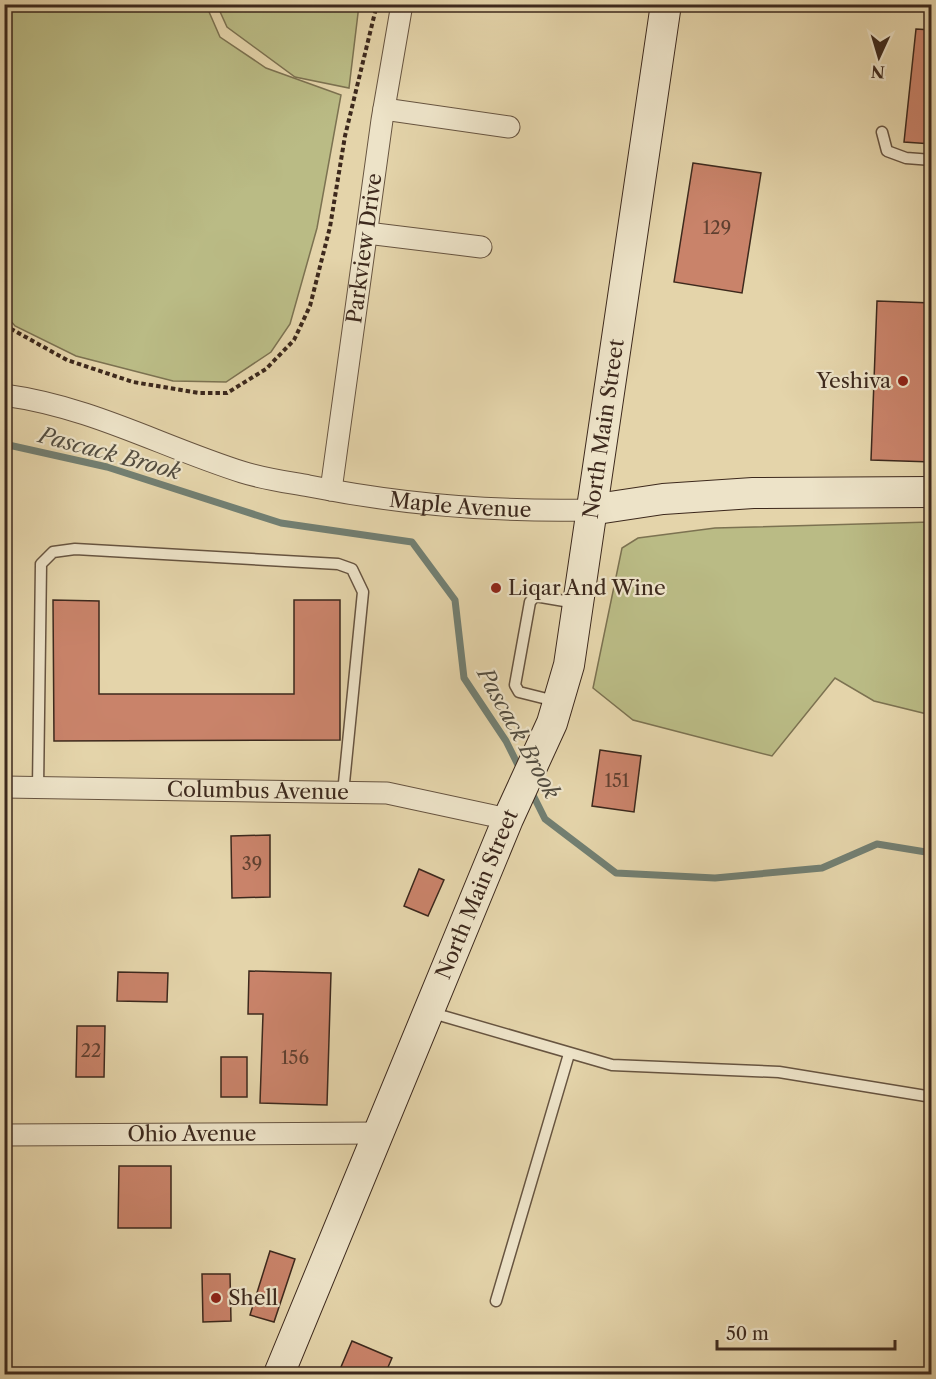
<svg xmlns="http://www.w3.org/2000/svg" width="936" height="1379" font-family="'Libre Caslon Text',serif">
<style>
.green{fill:#babb85;stroke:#7c7251;stroke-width:1.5}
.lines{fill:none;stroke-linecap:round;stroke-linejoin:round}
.stream{stroke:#727f72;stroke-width:7}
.building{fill:#c9836a;stroke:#3d291d;stroke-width:1.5}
.lane-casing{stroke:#675440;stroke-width:13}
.street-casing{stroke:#675440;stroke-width:23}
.secondary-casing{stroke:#3d291d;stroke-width:32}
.path{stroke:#3d291d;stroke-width:4;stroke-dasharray:4.5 3;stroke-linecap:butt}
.lane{stroke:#ede3c8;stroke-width:10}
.street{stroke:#ede3c8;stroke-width:21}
.secondary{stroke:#ede3c8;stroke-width:30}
.poi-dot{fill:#8f2418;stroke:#ede3c8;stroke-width:2}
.labels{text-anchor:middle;stroke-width:4.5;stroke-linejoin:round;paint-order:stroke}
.number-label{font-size:18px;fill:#604030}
.street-label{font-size:21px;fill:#3d291d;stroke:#ede3c8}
.poi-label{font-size:21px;fill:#3d291d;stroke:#ede3c8;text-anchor:start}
.water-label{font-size:22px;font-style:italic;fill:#534d40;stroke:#ede3c8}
</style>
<rect width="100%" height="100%" fill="#e4d4aa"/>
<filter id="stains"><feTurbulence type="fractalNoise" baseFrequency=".00333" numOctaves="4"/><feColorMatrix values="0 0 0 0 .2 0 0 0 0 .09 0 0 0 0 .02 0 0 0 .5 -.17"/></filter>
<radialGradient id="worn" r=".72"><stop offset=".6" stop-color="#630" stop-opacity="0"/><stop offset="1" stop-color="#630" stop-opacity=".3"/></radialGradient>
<g class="green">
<path d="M5,4L206,5L220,37L266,68L341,95L317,228L290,324L271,352L226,382L173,381L76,356L15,326L4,313Z"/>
<path d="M217,5H359L349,88L295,77L227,27Z"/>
<path d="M931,522V715L874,701L835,678L772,756L633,720L593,688L622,548L638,538L715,528Z"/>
</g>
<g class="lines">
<g class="stream">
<path d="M4,444L107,467L281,523L412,542L455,600L464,678L506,741L521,771"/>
<path d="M530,789L545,819L616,873L715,878L822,868L877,844L932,853"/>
</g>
</g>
<g class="building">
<path d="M916,29L932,30V144L904,142Z"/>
<path d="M693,163L761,173L742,293L674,282Z"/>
<path d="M877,301L932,303V462L871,460Z"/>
<path d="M53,600L99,601V694H294V600H340V740L54,741Z"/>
<path d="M600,750L641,756L634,812L592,806Z"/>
<path d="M270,835V897L232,898L231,836Z"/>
<path d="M419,869L444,880L428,916L404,906Z"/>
<path d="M249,971L331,973L327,1105L260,1103L263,1014H248Z"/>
<path d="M118,972L168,973L167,1002L117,1001Z"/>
<path d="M77,1026H105L104,1077H76Z"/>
<rect x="221" y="1057" width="26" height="40"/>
<path d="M119,1166H171V1228H118Z"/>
<path d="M270,1251L295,1259L274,1322L250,1315Z"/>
<path d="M202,1274H230L231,1321L203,1322Z"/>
<path d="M352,1341L392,1358L385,1374H338Z"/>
</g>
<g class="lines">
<g class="lane-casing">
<g id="lane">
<path d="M882,132L887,151L906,158L932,160"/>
<path d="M555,701L519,692L515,685L530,602L535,596L576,603"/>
<path d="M38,788L41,564L53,552L75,549L338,564L352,569L363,592L343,793"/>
<path d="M429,1012L612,1065L779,1072L932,1097"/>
<path d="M496,1301L569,1054"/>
</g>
</g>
<g class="street-casing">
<g id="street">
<path d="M384,109L509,127"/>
<path d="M367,233L481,247"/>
<path id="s1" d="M4,395C92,407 160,446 242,472C264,479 287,482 309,486C404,505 493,512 590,510"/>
<path id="s2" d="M331,490L382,120L402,4"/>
<path id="s3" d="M4,787L387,793L508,819"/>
<path id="s4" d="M4,1135L379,1133"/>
</g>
</g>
<g class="secondary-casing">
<g id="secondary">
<path d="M590,510L663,499L753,493L932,492"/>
<path id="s5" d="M279,1374L508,819L552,723L569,665L666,4"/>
</g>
</g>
<path class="path" d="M4,325L67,360L133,382L199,393H227L266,369L294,340L310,306L330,227L345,136L377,4"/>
<use href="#lane" class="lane"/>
<use href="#street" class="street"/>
<use href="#secondary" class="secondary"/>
</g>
<g class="poi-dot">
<circle cx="903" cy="381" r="6"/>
<circle cx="496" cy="588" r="6"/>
<circle cx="216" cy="1298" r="6"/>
</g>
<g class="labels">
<g class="number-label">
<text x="717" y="234">129</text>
<text x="617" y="787">151</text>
<text x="252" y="870">39</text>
<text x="91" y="1057">22</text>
<text x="295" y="1064">156</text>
</g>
<g class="street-label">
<text dy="7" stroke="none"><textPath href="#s2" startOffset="244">Parkview Drive</textPath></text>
<text dy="7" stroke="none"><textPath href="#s5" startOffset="1005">North Main Street</textPath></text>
<text dy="7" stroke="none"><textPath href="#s1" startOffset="472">Maple Avenue</textPath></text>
<text dy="7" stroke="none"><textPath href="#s3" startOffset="254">Columbus Avenue</textPath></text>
<text dy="7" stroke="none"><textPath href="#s5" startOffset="519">North Main Street</textPath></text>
<text dy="7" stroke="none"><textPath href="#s4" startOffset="188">Ohio Avenue</textPath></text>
</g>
<g class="poi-label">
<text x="891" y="388" text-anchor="end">Yeshiva</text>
<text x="508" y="595">Liqar And Wine</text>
<text x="228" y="1305">Shell</text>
</g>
<g class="water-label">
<text transform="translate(110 453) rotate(15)" y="8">Pascack Brook</text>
<text transform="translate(519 733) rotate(61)" y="8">Pascack Brook</text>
</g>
</g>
<rect width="936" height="1379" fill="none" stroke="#e4d4aa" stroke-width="24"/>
<rect x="6" y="6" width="924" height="1367" fill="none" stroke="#3d291d" stroke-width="3"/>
<rect x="12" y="12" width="912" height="1355" fill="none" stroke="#3d291d" stroke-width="1.5"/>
<g transform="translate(879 57) rotate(184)" stroke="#ede3c8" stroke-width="4.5" paint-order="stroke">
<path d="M0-4.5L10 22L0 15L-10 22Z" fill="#3d291d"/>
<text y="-9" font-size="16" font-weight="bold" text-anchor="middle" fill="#3d291d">N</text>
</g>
<path d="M717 1340v9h178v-9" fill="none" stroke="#3d291d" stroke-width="3"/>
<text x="726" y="1340" font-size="18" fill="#3d291d" stroke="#ede3c8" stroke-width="4.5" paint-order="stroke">50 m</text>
<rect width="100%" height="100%" filter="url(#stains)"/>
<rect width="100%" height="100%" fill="url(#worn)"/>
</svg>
